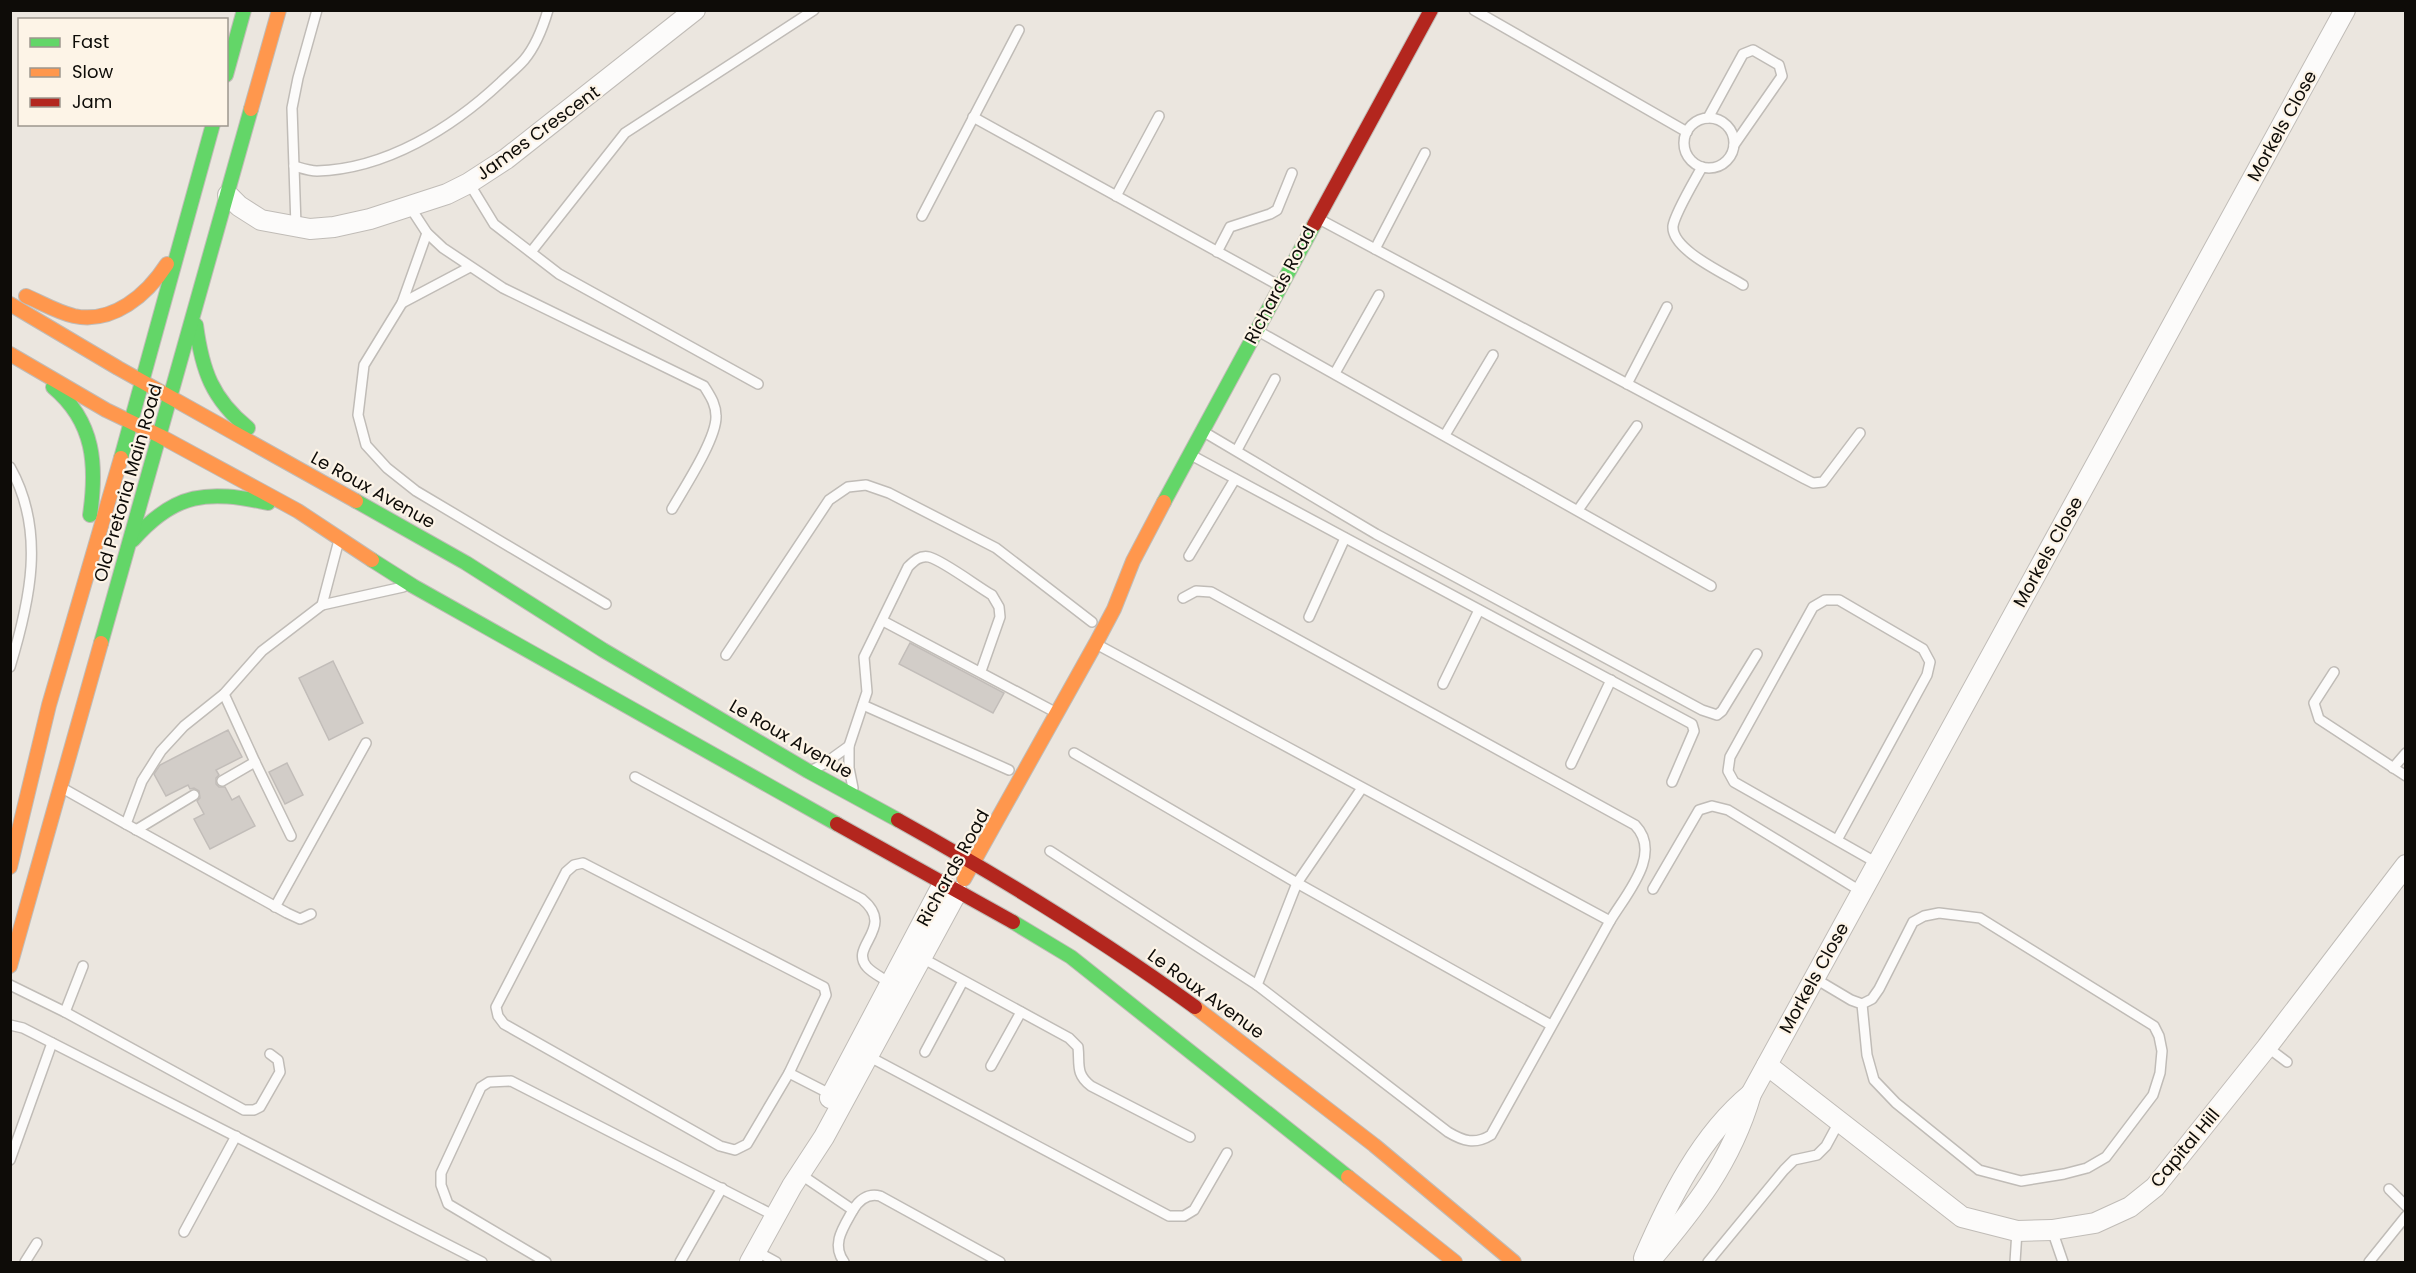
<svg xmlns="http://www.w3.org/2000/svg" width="2416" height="1273" font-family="Poppins,sans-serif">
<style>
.building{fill:#d2cdc8;stroke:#c2bdb9;stroke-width:1.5}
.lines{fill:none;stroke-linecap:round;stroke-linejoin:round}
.lane-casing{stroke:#c0bcb7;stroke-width:12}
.street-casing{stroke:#c0bcb7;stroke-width:22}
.fast-casing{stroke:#c0bcb7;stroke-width:16}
.slow-casing{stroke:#c0bcb7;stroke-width:16}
.jam-casing{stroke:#c0bcb7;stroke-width:16}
.lane{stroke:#fcfbfa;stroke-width:9}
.street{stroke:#fcfbfa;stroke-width:20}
.fast{stroke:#63d668;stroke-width:14}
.slow{stroke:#ff974d;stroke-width:14}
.jam{stroke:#b3261e;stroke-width:14}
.labels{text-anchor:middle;stroke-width:4.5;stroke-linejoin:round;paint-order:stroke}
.street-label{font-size:18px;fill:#0e0c08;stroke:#fdf4e7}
</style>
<rect width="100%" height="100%" fill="#ebe6df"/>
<g class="building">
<path d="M910,643L1004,693L993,713L899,664Z"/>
<path d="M333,661L363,723L329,740L299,678Z"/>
<path d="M228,730L242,757L216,770L219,775L216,778V784L219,787H225L232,800L239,796L255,826L210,849L194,819L204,814L197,801L200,798L199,791L194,788L190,789L188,785L166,796L154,774L160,765Z"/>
<path d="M287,763L303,795L285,804L269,772Z"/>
</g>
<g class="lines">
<g class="lane-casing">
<g id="lane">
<path d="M1474,10L1687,132"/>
<path d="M973,117L1278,285"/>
<path d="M1708,118L1743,54L1753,50L1779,65L1782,76L1734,145"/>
<circle cx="1709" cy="143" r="25"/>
<path d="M294,166C301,168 310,171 317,171C386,169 452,128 501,82C508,75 517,68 524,60C535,47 543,27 548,10"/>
<path d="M1702,167C1695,180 1675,213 1673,226C1671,250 1726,274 1743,285"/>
<path d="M469,183L494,224L559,274L758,384"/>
<path d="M1116,196L1159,116"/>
<path d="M410,207L427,233L443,248L503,288L704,386C710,396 716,404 716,416C717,438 684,488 672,509"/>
<path d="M922,216L1019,30"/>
<path d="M1319,219L1805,479L1813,483L1823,482L1860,433"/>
<path d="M296,226L292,108L298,78L317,10"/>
<path d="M427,233L402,303L364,365L358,415L366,445L387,468L416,491L606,604"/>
<path d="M1375,249L1425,153"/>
<path d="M531,252L625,133L814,10"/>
<path d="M1217,252L1230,227L1270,214L1277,210L1292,173"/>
<path d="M402,303L470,267"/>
<path d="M1258,331L1711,586"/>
<path d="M1335,373L1379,295"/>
<path d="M1627,384L1667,307"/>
<path d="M1204,432L1376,534L1702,710L1717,715L1722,711L1757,654"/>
<path d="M1445,435L1493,355"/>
<path d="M1237,450L1275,379"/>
<path d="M1191,455L1692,724L1694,731L1672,782"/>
<path d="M10,467C46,531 30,601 10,667"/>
<path d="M1578,510L1637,426"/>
<path d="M1189,556L1235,479"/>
<path d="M1183,598L1196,591L1211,592L1635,825C1663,854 1626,894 1610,921"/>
<path d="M322,605L339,540"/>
<path d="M1309,617L1345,538"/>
<path d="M883,621L1053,711"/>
<path d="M726,655L829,500L848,487L866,485L889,493L996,548L1092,622"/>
<path d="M2334,672L2314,703L2319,719L2406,776"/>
<path d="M1443,684L1479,610"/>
<path d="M863,705L1009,770"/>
<path d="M1074,753L1297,883L1551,1025"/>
<path d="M255,762L291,836"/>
<path d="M1571,764L1611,680"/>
<path d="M2393,768L2406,753"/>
<path d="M814,769L824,764L849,746"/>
<path d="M635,777L862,899C897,928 848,946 867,967C872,973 883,978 890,983"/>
<path d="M222,781L255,762L224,694"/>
<path d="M853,788L849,768V746L867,692L864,657L908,567C914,561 920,555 929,557C942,560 978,587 992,595L999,607L1000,617L981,671"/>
<path d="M64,789L126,824L142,781L161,751L184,726L224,694L262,651L322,605L403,587"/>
<path d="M126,824L287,913L300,919L311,914"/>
<path d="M136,830L194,795"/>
<path d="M1837,840L1927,675L1930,662L1923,649L1839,600H1825L1813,607L1730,757L1728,771L1734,782L1877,863"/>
<path d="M1050,851L1257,985L1448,1132C1463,1141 1475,1145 1491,1135L1610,921L1098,645"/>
<path d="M583,863L824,987L826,995L789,1073L747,1144L735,1150L720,1146L504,1024L498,1016L496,1007L566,872L574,865Z"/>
<path d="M1653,889L1699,810L1712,806L1728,810L1862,892"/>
<path d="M275,907L366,743"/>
<path d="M922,958L1069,1038L1078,1047C1080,1064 1075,1074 1091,1086L1190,1137"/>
<path d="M1814,978L1851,1000L1862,1004L1872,999L1879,989L1913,922L1924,916L1939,913L1980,918L2154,1026L2159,1036L2162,1051L2160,1073L2153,1095L2106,1157L2087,1168L2064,1174L2021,1181L1979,1170L1896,1103L1874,1080L1867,1055L1862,1004"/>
<path d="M10,985L65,1012L83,966"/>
<path d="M1257,985L1297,883L1362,788"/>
<path d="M65,1012L244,1110H254L260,1107L280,1072L278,1060L270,1054"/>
<path d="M10,1025L23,1028L482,1262"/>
<path d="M2267,1047L2287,1062"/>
<path d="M925,1052L963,981"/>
<path d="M868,1056L1169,1216H1184L1194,1210L1227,1153"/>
<path d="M991,1066L1021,1012"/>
<path d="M789,1073L832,1095"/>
<path d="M10,1160L52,1043"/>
<path d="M800,1174L853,1210C859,1200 868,1193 880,1196L1000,1262"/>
<path d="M2389,1189L2406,1206"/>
<path d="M2052,1230L2063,1262"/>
<path d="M184,1232L236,1136"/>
<path d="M756,1251L776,1262"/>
<path d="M25,1262L37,1243"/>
<path d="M546,1262L448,1204L441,1185V1173L481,1087L489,1082L511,1081L775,1216"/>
<path d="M680,1262L722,1188"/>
<path d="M844,1262C831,1244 843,1228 853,1210"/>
<path d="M1708,1262L1784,1170L1794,1160L1817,1155L1826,1146L1839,1122"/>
<path d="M2015,1262L2017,1231"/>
<path d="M2369,1262L2406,1216"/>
</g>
</g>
<g class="street-casing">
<g id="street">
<path d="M228,195L239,206L261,220L310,229L334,227L370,219L447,194L469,183L506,159L695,10"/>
<path d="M1767,1065L1962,1217L2017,1231L2052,1230L2095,1223L2130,1207L2155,1187L2267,1047L2406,865"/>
<path d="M830,1098L943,884"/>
<path d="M1644,1258C1669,1200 1701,1135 1751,1094"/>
<path d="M750,1262L792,1186L824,1137L957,892"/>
<path d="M1649,1262C1694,1209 1731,1163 1751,1094L2345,10"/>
</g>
</g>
<g class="fast-casing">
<g id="fast">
<path d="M226,75L244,10"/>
<path d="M196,325C202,370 212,399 248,428"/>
<path d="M53,387C95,422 97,466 90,515"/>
<path d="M121,458L213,124"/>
<path d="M356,501L466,563L603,650L808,771L898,820"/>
<path d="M1164,502L1314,225"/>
<path d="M133,540C175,492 208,490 268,503"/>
<path d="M372,560L413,586L837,824"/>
<path d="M101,643L251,109"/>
<path d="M1013,922L1071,957L1348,1177"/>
</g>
</g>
<g class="slow-casing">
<g id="slow">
<path d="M251,109L279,10"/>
<path d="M26,296C42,303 57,312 74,316C113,324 147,295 167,264"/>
<path d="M10,304L118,368L356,501"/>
<path d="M10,354L106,410L160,436L298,511L372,560"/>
<path d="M10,867L49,705L121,458"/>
<path d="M964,879L1096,643L1114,609L1133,561L1164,502"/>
<path d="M10,966L101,643"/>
<path d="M1195,1007L1374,1145L1514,1262"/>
<path d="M1348,1177L1455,1262"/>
</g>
</g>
<g class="jam-casing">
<g id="jam">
<path d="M1314,225L1431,10"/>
<path d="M898,820C1000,877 1100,938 1195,1007"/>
<path d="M837,824L1013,922"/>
</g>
</g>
<use href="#lane" class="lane"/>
<use href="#street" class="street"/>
<use href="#fast" class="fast"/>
<use href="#slow" class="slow"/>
<use href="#jam" class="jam"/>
</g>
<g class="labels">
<g class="street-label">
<text transform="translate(2282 126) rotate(-61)" y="6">Morkels Close</text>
<text transform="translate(538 133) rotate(-36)" y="6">James Crescent</text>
<text transform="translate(1280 285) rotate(-62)" y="6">Richards Road</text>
<text transform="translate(128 483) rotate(-74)" y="6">Old Pretoria Main Road</text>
<text transform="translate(373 490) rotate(29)" y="6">Le Roux Avenue</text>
<text transform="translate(2048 552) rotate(-61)" y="6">Morkels Close</text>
<text transform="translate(791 739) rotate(30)" y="6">Le Roux Avenue</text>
<text transform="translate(953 868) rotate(-61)" y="6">Richards Road</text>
<text transform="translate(1814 978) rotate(-61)" y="6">Morkels Close</text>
<text transform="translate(1206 994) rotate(36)" y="6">Le Roux Avenue</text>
<text transform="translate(2185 1148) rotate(-50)" y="6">Capital Hill</text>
</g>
</g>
<rect width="2416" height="1273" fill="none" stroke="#0e0c08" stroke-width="24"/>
<rect x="18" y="18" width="210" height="108" fill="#fdf4e7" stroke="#9d978e" stroke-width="1.5"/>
<rect x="30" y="38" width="30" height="9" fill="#63d668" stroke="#9d978e" stroke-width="1.5"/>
<text x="72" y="48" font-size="18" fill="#0e0c08">Fast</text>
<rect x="30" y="68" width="30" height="9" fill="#ff974d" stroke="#9d978e" stroke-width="1.5"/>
<text x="72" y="78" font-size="18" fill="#0e0c08">Slow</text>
<rect x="30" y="98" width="30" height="9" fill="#b3261e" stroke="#9d978e" stroke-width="1.5"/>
<text x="72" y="108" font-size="18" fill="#0e0c08">Jam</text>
</svg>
